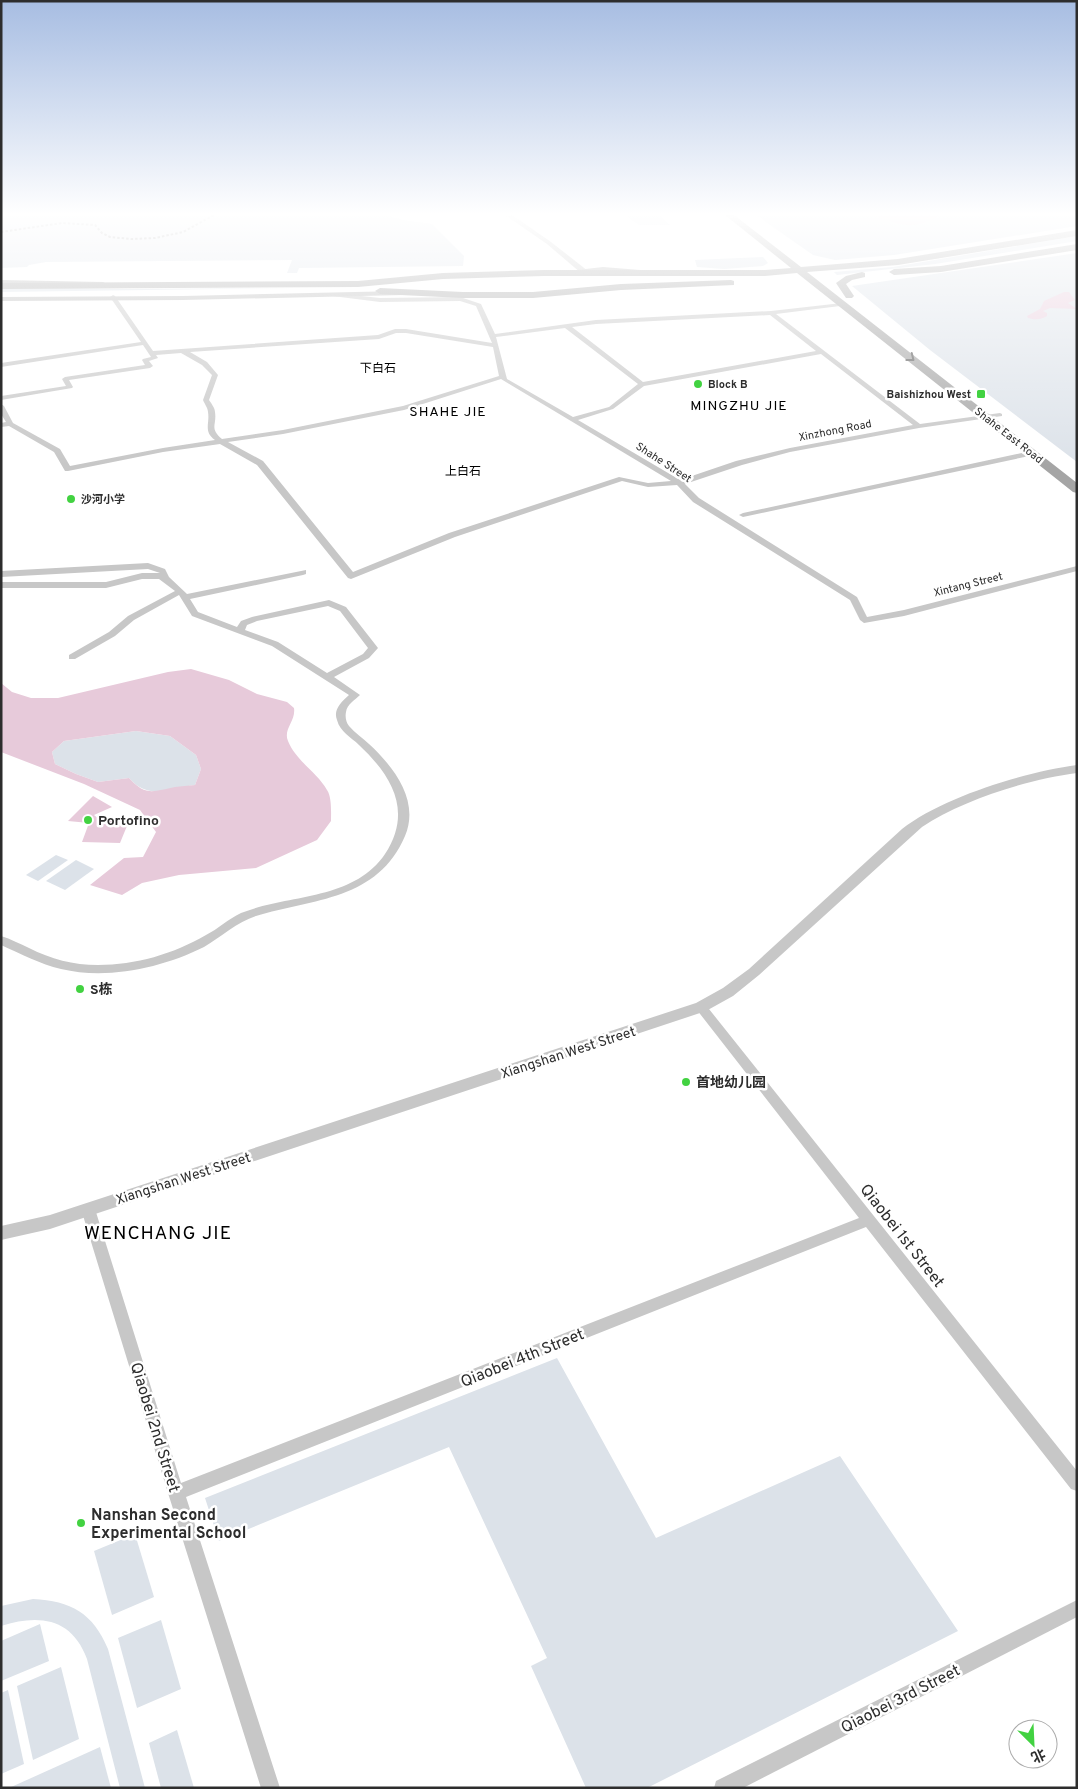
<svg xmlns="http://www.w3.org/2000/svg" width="1078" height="1789" font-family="Overpass,'Noto Sans SC',sans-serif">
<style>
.green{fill:#dce2e9}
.water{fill:#e7cada;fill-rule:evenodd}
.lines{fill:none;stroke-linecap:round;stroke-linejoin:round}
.minor{fill:#c7c7c7;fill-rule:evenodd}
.tertiary{fill:#c7c7c7;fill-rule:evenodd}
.secondary{fill:#b7b7b7;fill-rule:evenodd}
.primary{fill:#a5a5a5;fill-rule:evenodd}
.rail{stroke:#828282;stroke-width:2;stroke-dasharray:2.5 2;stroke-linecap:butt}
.oneway{stroke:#5d5d5d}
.poi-dot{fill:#42d241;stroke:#fff;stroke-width:2}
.labels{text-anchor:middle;stroke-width:5;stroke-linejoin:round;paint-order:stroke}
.far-poi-label{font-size:11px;font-weight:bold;fill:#2d2d2d;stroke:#fff;text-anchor:start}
.far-street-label{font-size:11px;fill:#2d2d2d;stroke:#fff}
.far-neighbourhood-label{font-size:12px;fill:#000;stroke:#fff}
.far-quarter-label{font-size:14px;letter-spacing:1px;fill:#000;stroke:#fff}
.poi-label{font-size:14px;font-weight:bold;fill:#2d2d2d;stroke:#fff;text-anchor:start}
.street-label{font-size:14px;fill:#2d2d2d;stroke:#fff}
.near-street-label{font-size:16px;fill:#2d2d2d;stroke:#fff}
.near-poi-label{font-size:16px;font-weight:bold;fill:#2d2d2d;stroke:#fff;text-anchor:start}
.near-quarter-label{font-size:19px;letter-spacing:1px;fill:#000;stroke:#fff}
</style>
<rect width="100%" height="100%" fill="#fff"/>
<g class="green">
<path d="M1,215H388L403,220L432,224L464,256L463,266L299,268L297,273H287L292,260L46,262L29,265L27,267L1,268Z"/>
<path d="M625,215H659L670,225H639Z"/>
<path d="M756,215H1077V226L894,255L835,260L813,255Z"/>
<path d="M1077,236V241L935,264L837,275L834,272L893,267Z"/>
<path d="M1077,253V462L930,350L852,286Z"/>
<path d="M763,257L768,263L763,266L724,269L697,267L695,260Z"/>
<path d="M1,287L129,289L294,288L1,292Z"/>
<path d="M136,731L170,736L196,755L201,769L195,785C169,788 149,801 129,778L98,782L76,774L55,764L52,752L64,741Z"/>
<path d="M56,855L68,860L38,881L26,875Z"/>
<path d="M76,860L94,869L65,890L46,881Z"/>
<path d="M557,1358L656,1538L840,1456L958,1631L647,1788H586L531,1666L547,1658L449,1447L219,1541L205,1498Z"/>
<path d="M135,1534L154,1597L112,1615L94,1551Z"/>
<path d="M33,1599C71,1601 93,1613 108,1649L145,1788H120L87,1659C72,1618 39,1614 1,1626V1606Z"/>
<path d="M161,1620L181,1689L137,1708L118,1638Z"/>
<path d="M40,1624L49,1661L1,1681V1641Z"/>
<path d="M61,1667L79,1739L33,1760L17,1686Z"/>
<path d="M8,1690L24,1764L1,1774V1693Z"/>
<path d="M177,1730L194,1788H161L149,1743Z"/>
<path d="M100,1747L111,1788H9Z"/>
</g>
<g class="water">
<path d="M878,215H941C914,229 908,227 880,218L876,216Z"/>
<path d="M1064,292H1069L1075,300L1068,303L1077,309L1050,308L1043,311L1047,313V316C1040,320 1036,320 1028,318L1027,316L1040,309L1044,301Z"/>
<path d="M191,669L229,680L257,694L287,702L294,708C296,721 283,729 288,741C296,761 317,772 327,790C332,797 331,813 331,821L317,840L256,868L179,875L142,883L122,895L90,885L124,858L143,857L156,832L140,810L84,784L1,752V683L12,692L31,698H58L168,672ZM136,731L170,736L196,755L201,769L195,785C188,786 181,786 175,787C154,791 146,797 129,778L98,782L76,774L55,764L52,752L64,741Z"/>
<path d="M93,796L112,807L94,815L100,820L129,821L120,843L82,842L89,823L68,821Z"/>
</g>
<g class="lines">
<g class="minor">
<path d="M334,293L380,298L460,297L481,304L495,334L596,320L771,311L842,303V305L840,306L776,314L920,424L1000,413L1002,414V416L919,428L790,452L742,465L685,484L699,498L857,597L867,617L904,610L1077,566V571L904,616L864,623L860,620L850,600L693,502L677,485L648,487L622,481L455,537L351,579L348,578L257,465L220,444L163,452L68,471H65L54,452L9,426L1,427V423L6,422L1,414V404L4,406L13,423L60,449L70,466L163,448L215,440C203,431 210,424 208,412C208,408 204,403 203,400L212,375L202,365L181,353L156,355L158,358L149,361L153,366L150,368L69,380L73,387L72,388L1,400V396L66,386L62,379L65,377L145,365L142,360L143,359L151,357L143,345L1,367V363L141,342L110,297L113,295L115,296L153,351L378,335L395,329H406L492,343L476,306L460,301L380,302L332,296L331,295ZM770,315L816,351L643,382L572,327L596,324ZM565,328L638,384L609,407L573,417L507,379L496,337ZM396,333H406L493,347L499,376L403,406L283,430L222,439C209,428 217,425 215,412C215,408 211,403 209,400L218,375L207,362L190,352L379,339ZM821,354L913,425L790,448L736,461L680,480L578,420L613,409L644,386ZM501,379L671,481L648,483L619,477L449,533L353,572L263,461L228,442L283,434L404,410Z"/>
<path d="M1031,451L1035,453L1034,455L743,517L739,515L743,513Z"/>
<path d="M148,563L165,569L169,577L187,594L306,570V574L303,575L190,599L198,612L237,627L241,621L252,617L329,600L346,607L378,648L369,658L334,677L360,695C355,700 347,704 346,712C345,717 346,722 349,726C355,733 363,738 369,744C394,767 420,801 405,836C378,900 313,899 256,916C237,922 221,937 204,947C162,968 107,980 61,969C40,964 21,954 1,945V936C11,939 20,944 29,948C51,959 73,965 98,965C136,965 173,954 206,935C218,929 228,919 241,913C288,894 353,901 385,854C413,811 392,776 359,745C351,737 340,732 337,720C333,710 341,702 349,695L272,646L192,616L179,595L134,620L115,636L75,659H69V655L109,632L128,616L175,591L159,579H142L106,588H1V582H106L142,573H160L148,569L1,577V571ZM328,606L340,611L368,648L363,654L327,673L278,642L245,630L247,625L257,621Z"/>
<path d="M701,1003L705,1004L1077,1471V1491L1071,1489L866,1227L186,1497L280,1788H261L168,1493L81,1209L83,1205L88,1204L93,1205L95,1209L181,1483L859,1218L697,1010L695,1007L697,1004Z"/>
<path d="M1077,1600V1617L743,1788H714L716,1781Z"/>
</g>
<g class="tertiary">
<path d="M505,215H512L551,242L588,271L581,273L547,244Z"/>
<path d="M1077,765V773C1029,779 962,800 922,827L759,975L733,996L706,1011L50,1229L1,1240V1226L50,1215L696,1003L723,988L749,969L902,829C943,797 1025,772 1077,765Z"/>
</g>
<g class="secondary">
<path d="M603,267L640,270L644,272L640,274L603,271L568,275L564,273L568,271Z"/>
<path d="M1,280L103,282L107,284L103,286L1,284Z"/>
<path d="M400,291L404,293L403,295L183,300L1,301V297L183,296Z"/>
</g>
<g class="primary">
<path d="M725,215H734L801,267L898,259L1077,230V236L898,265L807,272L1077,483V493L1073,492L797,273L765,276H544L443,279L358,287L1,289V283L358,281L443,273L544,270H765L791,268Z"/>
<path d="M1077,244V250L941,272L894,275L889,272L894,269L941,266Z"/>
<path d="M862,272L865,273V277L852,280L846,284L854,296L852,298H846L836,283L846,276Z"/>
<path d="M731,280L734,281V285L621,290L533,298H463L380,294L375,291L380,288L463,292H533L621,284Z"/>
</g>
<path class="rail" d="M1,232L62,223L95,225L102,233L110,237L131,239L155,238L183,232L214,215"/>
</g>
<defs><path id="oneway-chevron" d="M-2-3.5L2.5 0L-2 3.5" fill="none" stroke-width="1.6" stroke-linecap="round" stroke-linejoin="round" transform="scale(1.25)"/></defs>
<use class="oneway" href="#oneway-chevron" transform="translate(911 358) rotate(38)"/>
<linearGradient id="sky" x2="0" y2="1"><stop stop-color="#a7bde2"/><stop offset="0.46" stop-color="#fff"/><stop offset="1" stop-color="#fff" stop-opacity="0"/></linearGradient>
<rect width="1078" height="465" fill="url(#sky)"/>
<g class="poi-dot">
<circle cx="698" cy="384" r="5"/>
<rect x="976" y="389" width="10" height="10" rx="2.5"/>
<circle cx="71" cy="499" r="5"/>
<circle cx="88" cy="820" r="5"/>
<circle cx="80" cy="989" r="5"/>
<circle cx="686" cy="1082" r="5"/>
<circle cx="81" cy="1523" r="5"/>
</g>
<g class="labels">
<g class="far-poi-label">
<text x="708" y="388">Block B</text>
<text x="971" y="398" text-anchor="end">Baishizhou West</text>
<text x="81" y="503">沙河小学</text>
</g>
<g class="far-street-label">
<text transform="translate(835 430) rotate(-11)" y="4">Xinzhong Road</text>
<text transform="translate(1009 435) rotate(38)" y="4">Shahe East Road</text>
<text transform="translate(664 462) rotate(33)" y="4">Shahe Street</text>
<text transform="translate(968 584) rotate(-14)" y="4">Xintang Street</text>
</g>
<g class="far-neighbourhood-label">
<text x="378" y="372">下白石</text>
<text x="463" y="475">上白石</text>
</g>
<g class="far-quarter-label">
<text x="739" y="410">MINGZHU JIE</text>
<text x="448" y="416">SHAHE JIE</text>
</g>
<g class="poi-label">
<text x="98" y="825">Portofino</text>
<text x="90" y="994">S栋</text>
<text x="696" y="1087">首地幼儿园</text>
</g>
<g class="street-label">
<text transform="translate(568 1052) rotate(-18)" y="5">Xiangshan West Street</text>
<text transform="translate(183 1178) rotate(-18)" y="5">Xiangshan West Street</text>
</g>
<g class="near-street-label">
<text transform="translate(903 1235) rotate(52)" y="6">Qiaobei 1st Street</text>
<text transform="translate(522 1357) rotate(-22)" y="6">Qiaobei 4th Street</text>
<text transform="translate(156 1427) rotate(73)" y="6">Qiaobei 2nd Street</text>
<text transform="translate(900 1698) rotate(-27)" y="6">Qiaobei 3rd Street</text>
</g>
<g class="near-poi-label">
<text x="91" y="1520">Nanshan Second<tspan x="91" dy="18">Experimental School</tspan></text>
</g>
<g class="near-quarter-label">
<text x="158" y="1239">WENCHANG JIE</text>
</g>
</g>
<rect width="1078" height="1789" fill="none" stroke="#2d2d2d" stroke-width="5"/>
<g transform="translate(1033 1744) rotate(156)"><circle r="24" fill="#ffffff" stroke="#ababab"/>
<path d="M0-4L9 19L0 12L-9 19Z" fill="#42d241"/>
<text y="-8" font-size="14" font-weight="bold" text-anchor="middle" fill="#2d2d2d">北</text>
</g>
</svg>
